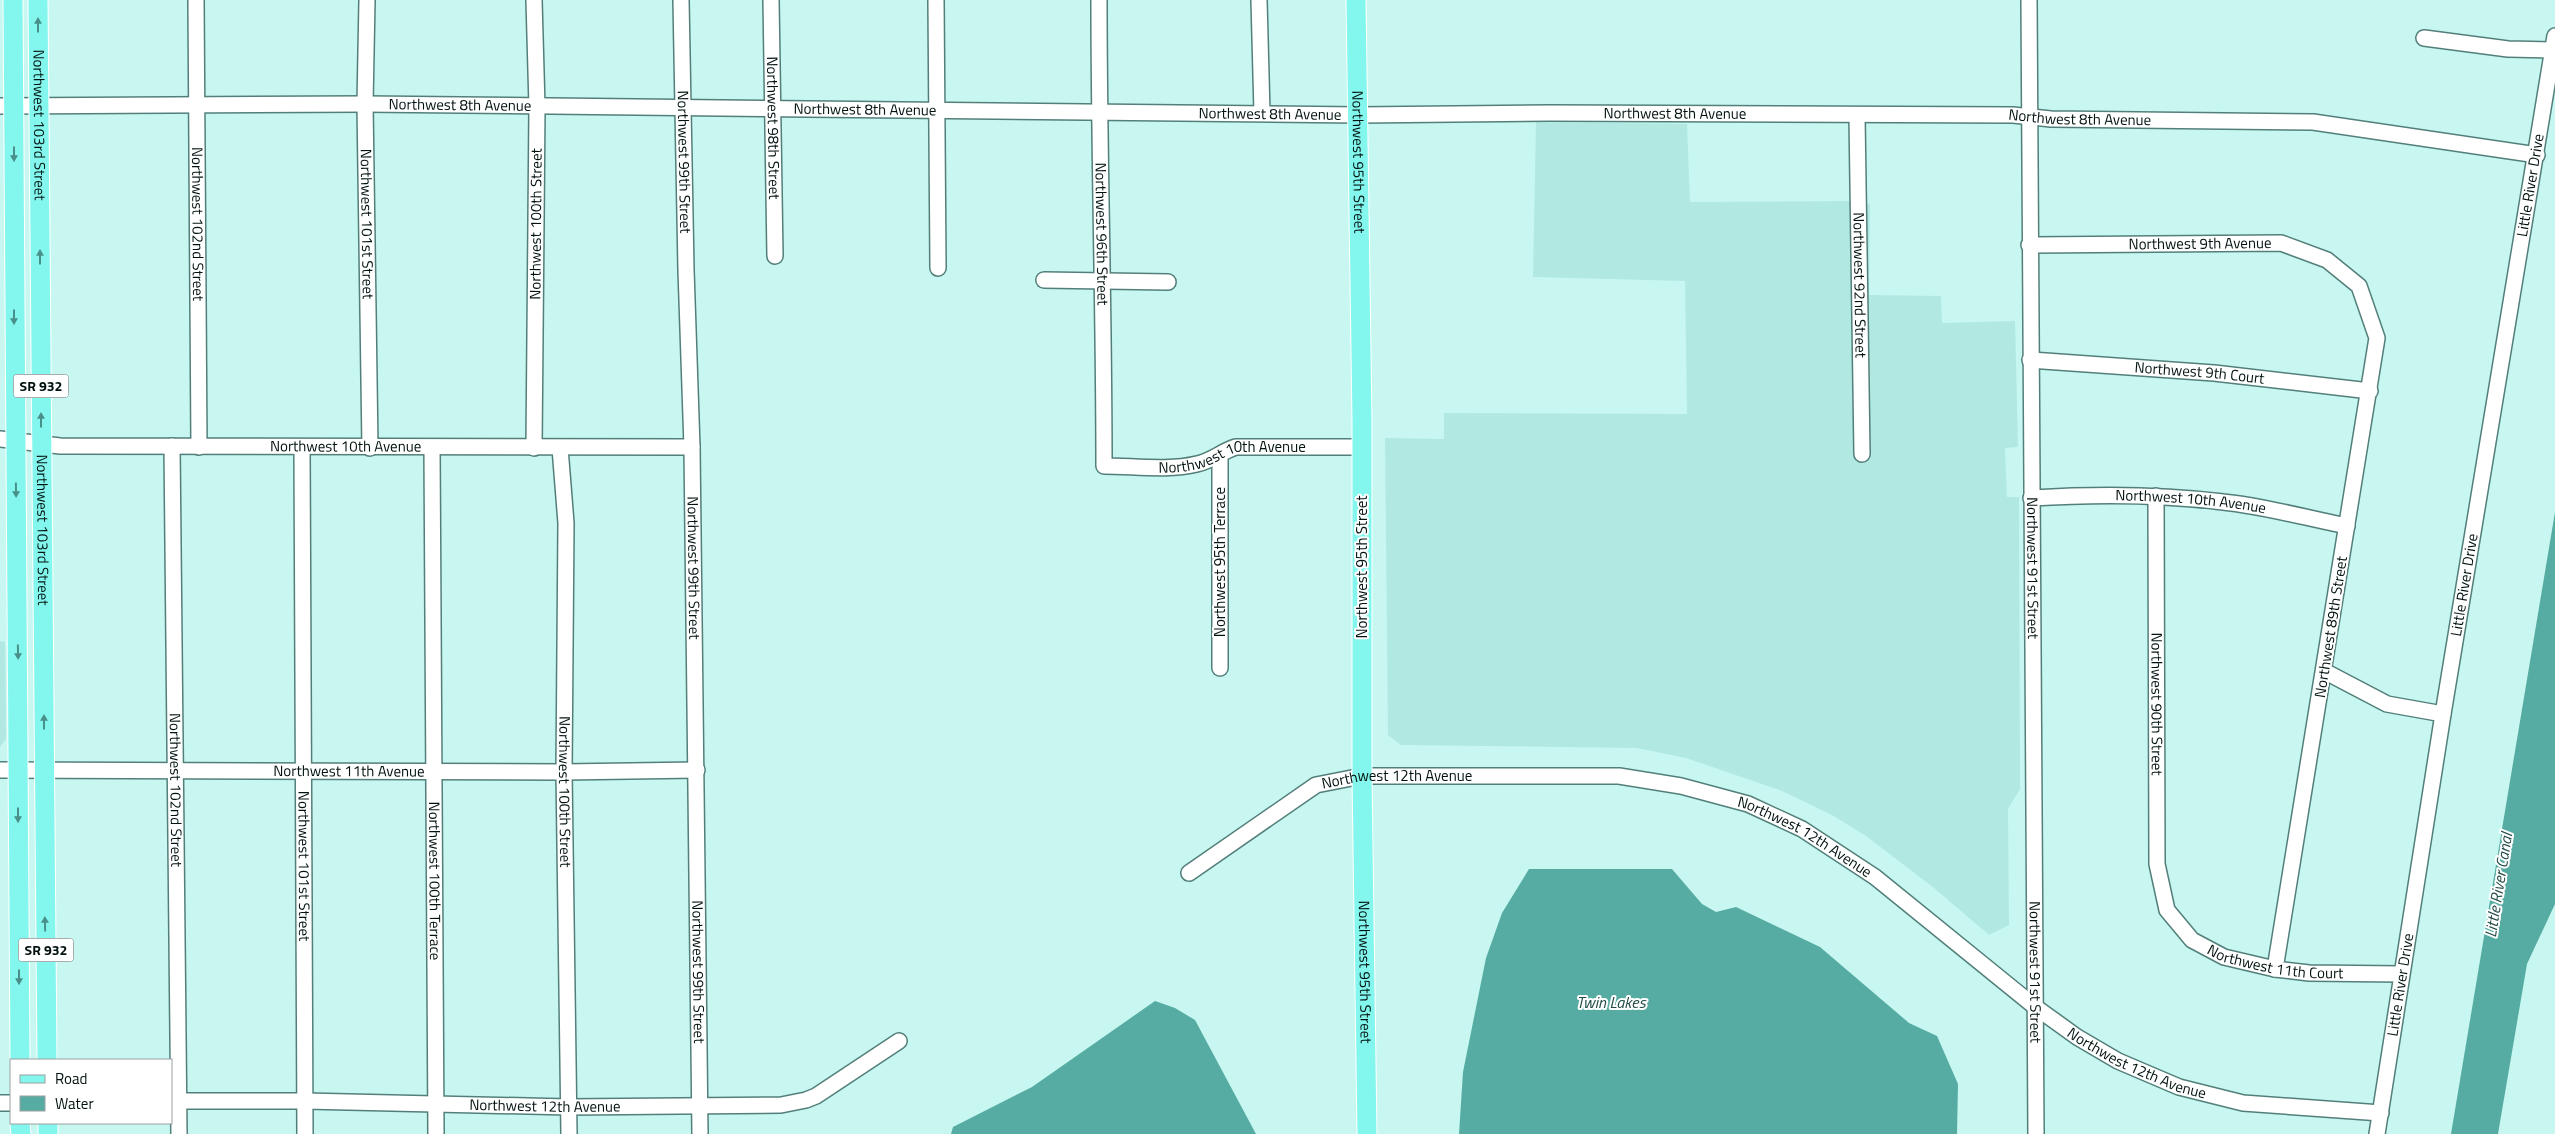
<svg xmlns="http://www.w3.org/2000/svg" width="2555" height="1134" font-family="'Titillium Web',sans-serif">
<style>
.built{fill:#b1e9e2}
.water{fill:#56aca3}
.lines{fill:none;stroke-linecap:round;stroke-linejoin:round}
.minor-casing{stroke:#537f7a;stroke-width:18}
.major-casing{stroke:#fff;stroke-width:21}
.minor{stroke:#fff;stroke-width:15}
.major{stroke:#83f7ed;stroke-width:19}
.oneway{fill:#49908a}
.labels{text-anchor:middle;stroke-width:4;stroke-linejoin:round;paint-order:stroke}
.shield{fill:#fff;stroke:#4e5958;stroke-width:1}
.shield-label{font-size:14px;font-weight:bold;fill:#021210}
.street-label{font-size:15px;fill:#021210;stroke:#fff}
.water-label{font-size:16px;font-style:italic;fill:#224a46;stroke:#fff}
</style>
<rect width="100%" height="100%" fill="#c7f7f0"/>
<g class="built">
<path d="M1536,122L1687,124L1690,202L1853,201L1870,204L1869,295L1941,296L1942,323L2015,321L2018,447L2005,448L2007,497H2019L2020,767V789L2008,809L2009,925L1989,935L1934,888L1866,836L1832,815L1782,791L1686,758L1637,748L1401,745L1388,735L1385,438L1444,439V413L1687,414L1685,281L1533,277Z"/>
<path d="M0,641L5,642L6,739L0,747Z"/>
</g>
<g class="water">
<path d="M2555,512V904L2527,964L2498,1134H2451Z"/>
<path d="M1529,869H1672L1702,904L1716,912L1736,907L1820,947L1909,1023L1937,1036L1958,1084L1957,1134H1459L1463,1072L1486,958L1502,913Z"/>
<path d="M1155,1001L1175,1008L1195,1020L1256,1134H951L953,1127L1032,1087Z"/>
</g>
<g class="lines">
<g class="minor-casing">
<g id="minor">
<path id="s1" d="M196,0L199,447"/>
<path id="s2" d="M367,0L365,104L370,448"/>
<path id="s3" d="M681,0L686,270L692,447L700,1134"/>
<path id="s4" d="M771,0L775,256"/>
<path d="M936,0L938,268"/>
<path id="s5" d="M1099,0C1099,155 1104,311 1104,466C1134,466 1168,471 1197,464C1212,461 1222,451 1236,447H1362"/>
<path d="M1259,0L1262,113"/>
<path id="s6" d="M2029,0L2036,1134"/>
<path d="M2424,38L2508,49L2554,50"/>
<path id="s7" d="M0,106L365,104L1359,115L1549,113L2013,115L2051,119L2313,122L2537,155"/>
<path id="s8" d="M1857,116L1862,454"/>
<path id="s9" d="M2029,245L2281,243L2327,260L2359,286L2377,338L2275,969"/>
<path d="M1044,280L1168,282"/>
<path id="s10" d="M2030,360L2214,373L2370,391"/>
<path id="s11" d="M0,439L60,446L692,447"/>
<path id="s12" d="M172,446L179,1134"/>
<path id="s13" d="M302,447L305,1134"/>
<path id="s14" d="M432,447L436,1134"/>
<path id="s15" d="M534,448L537,107L534,0"/>
<path id="s16" d="M560,448L566,523L564,772L569,1134"/>
<path d="M1220,455V668"/>
<path id="s17" d="M2156,496L2157,864L2167,910L2192,940L2224,957L2275,969L2309,973L2401,974"/>
<path id="s18" d="M2031,498C2095,494 2159,494 2223,502C2264,506 2306,518 2347,526"/>
<path d="M2324,671L2387,704L2443,714"/>
<path id="s19" d="M0,770L564,772L697,770"/>
<path id="s20" d="M1189,873L1316,785L1362,776H1619L1681,786L1748,804L1802,829L1875,877L2034,1006L2077,1037L2118,1061L2179,1087L2243,1103L2381,1113"/>
<path id="s21" d="M171,1101H305L569,1107L781,1105L806,1100L816,1096L899,1041"/>
<path d="M0,1103H11"/>
<path id="s22" d="M2377,1134L2443,714L2555,36"/>
</g>
</g>
<g class="major-casing">
<g id="major">
<path d="M13,0L20,1060"/>
<path id="s23" d="M38,0L47,1060"/>
<path id="s24" d="M1356,0L1362,422V776L1367,1134"/>
<path d="M20,1123L21,1134"/>
<path d="M48,1123V1134"/>
</g>
</g>
<use href="#minor" class="minor"/>
<use href="#major" class="major"/>
</g>
<defs><path id="oneway-solid" d="M-6-.8H1V-3.2L6.5 0L1 3.2V.8H-6Z" transform="scale(1.25)"/></defs>
<g class="oneway">
<use href="#oneway-solid" transform="translate(38 25) rotate(-90)"/>
<use href="#oneway-solid" transform="translate(14 154) rotate(90)"/>
<use href="#oneway-solid" transform="translate(40 257) rotate(-90)"/>
<use href="#oneway-solid" transform="translate(14 317) rotate(90)"/>
<use href="#oneway-solid" transform="translate(41 420) rotate(-90)"/>
<use href="#oneway-solid" transform="translate(16 490) rotate(89)"/>
<use href="#oneway-solid" transform="translate(18 652) rotate(89)"/>
<use href="#oneway-solid" transform="translate(44 722) rotate(-90)"/>
<use href="#oneway-solid" transform="translate(18 815) rotate(90)"/>
<use href="#oneway-solid" transform="translate(45 924) rotate(-91)"/>
<use href="#oneway-solid" transform="translate(19 977) rotate(90)"/>
</g>
<g class="labels">
<g class="shield">
<rect x="13.5" y="374.5" width="55" height="23" rx="4"/>
<rect x="18.5" y="938.5" width="55" height="23" rx="4"/>
</g>
<g class="shield-label">
<text x="41" y="391">SR 932</text>
<text x="46" y="955">SR 932</text>
</g>
<g class="street-label">
<text dy="5" stroke="none"><textPath href="#s7" startOffset="460">Northwest 8th Avenue</textPath></text>
<text dy="5" stroke="none"><textPath href="#s7" startOffset="865">Northwest 8th Avenue</textPath></text>
<text dy="5" stroke="none"><textPath href="#s7" startOffset="1270">Northwest 8th Avenue</textPath></text>
<text dy="5" stroke="none"><textPath href="#s7" startOffset="1675">Northwest 8th Avenue</textPath></text>
<text dy="5" stroke="none"><textPath href="#s7" startOffset="2080">Northwest 8th Avenue</textPath></text>
<text dy="5" stroke="none"><textPath href="#s23" startOffset="125">Northwest 103rd Street</textPath></text>
<text dy="5" stroke="none"><textPath href="#s4" startOffset="128">Northwest 98th Street</textPath></text>
<text dy="5" stroke="none"><textPath href="#s3" startOffset="162">Northwest 99th Street</textPath></text>
<text dy="5" stroke="none"><textPath href="#s24" startOffset="162">Northwest 95th Street</textPath></text>
<text dy="5" stroke="none"><textPath href="#s22" startOffset="961">Little River Drive</textPath></text>
<text dy="5" stroke="none"><textPath href="#s1" startOffset="224">Northwest 102nd Street</textPath></text>
<text dy="5" stroke="none"><textPath href="#s2" startOffset="224">Northwest 101st Street</textPath></text>
<text dy="5" stroke="none"><textPath href="#s15" startOffset="224">Northwest 100th Street</textPath></text>
<text dy="5" stroke="none"><textPath href="#s5" startOffset="234">Northwest 96th Street</textPath></text>
<text dy="5" stroke="none"><textPath href="#s9" startOffset="171">Northwest 9th Avenue</textPath></text>
<text dy="5" stroke="none"><textPath href="#s8" startOffset="169">Northwest 92nd Street</textPath></text>
<text dy="5" stroke="none"><textPath href="#s10" startOffset="170">Northwest 9th Court</textPath></text>
<text dy="5" stroke="none"><textPath href="#s11" startOffset="346">Northwest 10th Avenue</textPath></text>
<text dy="5" stroke="none"><textPath href="#s5" startOffset="596">Northwest 10th Avenue</textPath></text>
<text dy="5" stroke="none"><textPath href="#s18" startOffset="160">Northwest 10th Avenue</textPath></text>
<text dy="5" stroke="none"><textPath href="#s23" startOffset="530">Northwest 103rd Street</textPath></text>
<text transform="translate(1220 562) rotate(-90)" y="5">Northwest 95th Terrace</text>
<text dy="5" stroke="none"><textPath href="#s3" startOffset="568">Northwest 99th Street</textPath></text>
<text transform="translate(1362 567) rotate(-90)" y="5">Northwest 95th Street</text>
<text dy="5" stroke="none"><textPath href="#s6" startOffset="568">Northwest 91st Street</textPath></text>
<text dy="5" stroke="none"><textPath href="#s22" startOffset="556">Little River Drive</textPath></text>
<text transform="translate(2331 627) rotate(-81)" y="5">Northwest 89th Street</text>
<text dy="5" stroke="none"><textPath href="#s17" startOffset="208">Northwest 90th Street</textPath></text>
<text dy="5" stroke="none"><textPath href="#s19" startOffset="349">Northwest 11th Avenue</textPath></text>
<text dy="5" stroke="none"><textPath href="#s20" startOffset="236">Northwest 12th Avenue</textPath></text>
<text dy="5" stroke="none"><textPath href="#s12" startOffset="344">Northwest 102nd Street</textPath></text>
<text dy="5" stroke="none"><textPath href="#s16" startOffset="344">Northwest 100th Street</textPath></text>
<text dy="5" stroke="none"><textPath href="#s20" startOffset="656">Northwest 12th Avenue</textPath></text>
<text dy="5" stroke="none"><textPath href="#s13" startOffset="419">Northwest 101st Street</textPath></text>
<text dy="5" stroke="none"><textPath href="#s14" startOffset="434">Northwest 100th Terrace</textPath></text>
<text dy="5" stroke="none"><textPath href="#s17" startOffset="542">Northwest 11th Court</textPath></text>
<text dy="5" stroke="none"><textPath href="#s3" startOffset="972">Northwest 99th Street</textPath></text>
<text dy="5" stroke="none"><textPath href="#s24" startOffset="972">Northwest 95th Street</textPath></text>
<text dy="5" stroke="none"><textPath href="#s6" startOffset="972">Northwest 91st Street</textPath></text>
<text dy="5" stroke="none"><textPath href="#s22" startOffset="151">Little River Drive</textPath></text>
<text dy="5" stroke="none"><textPath href="#s20" startOffset="1061">Northwest 12th Avenue</textPath></text>
<text dy="5" stroke="none"><textPath href="#s21" startOffset="374">Northwest 12th Avenue</textPath></text>
</g>
<g class="water-label">
<text transform="translate(2498 885) rotate(-81)" y="6">Little River Canal</text>
<text x="1611" y="1008">Twin Lakes</text>
</g>
</g>
<rect x="10" y="1059" width="162" height="65" fill="#ffffff" stroke="#9aa09f"/>
<rect x="20" y="1075" width="25" height="8" fill="#83f7ed" stroke="#9aa09f"/>
<text x="55" y="1084" font-size="15" fill="#021210">Road</text>
<rect x="20" y="1096" width="25" height="15" fill="#56aca3" stroke="#9aa09f"/>
<text x="55" y="1109" font-size="15" fill="#021210">Water</text>
</svg>
